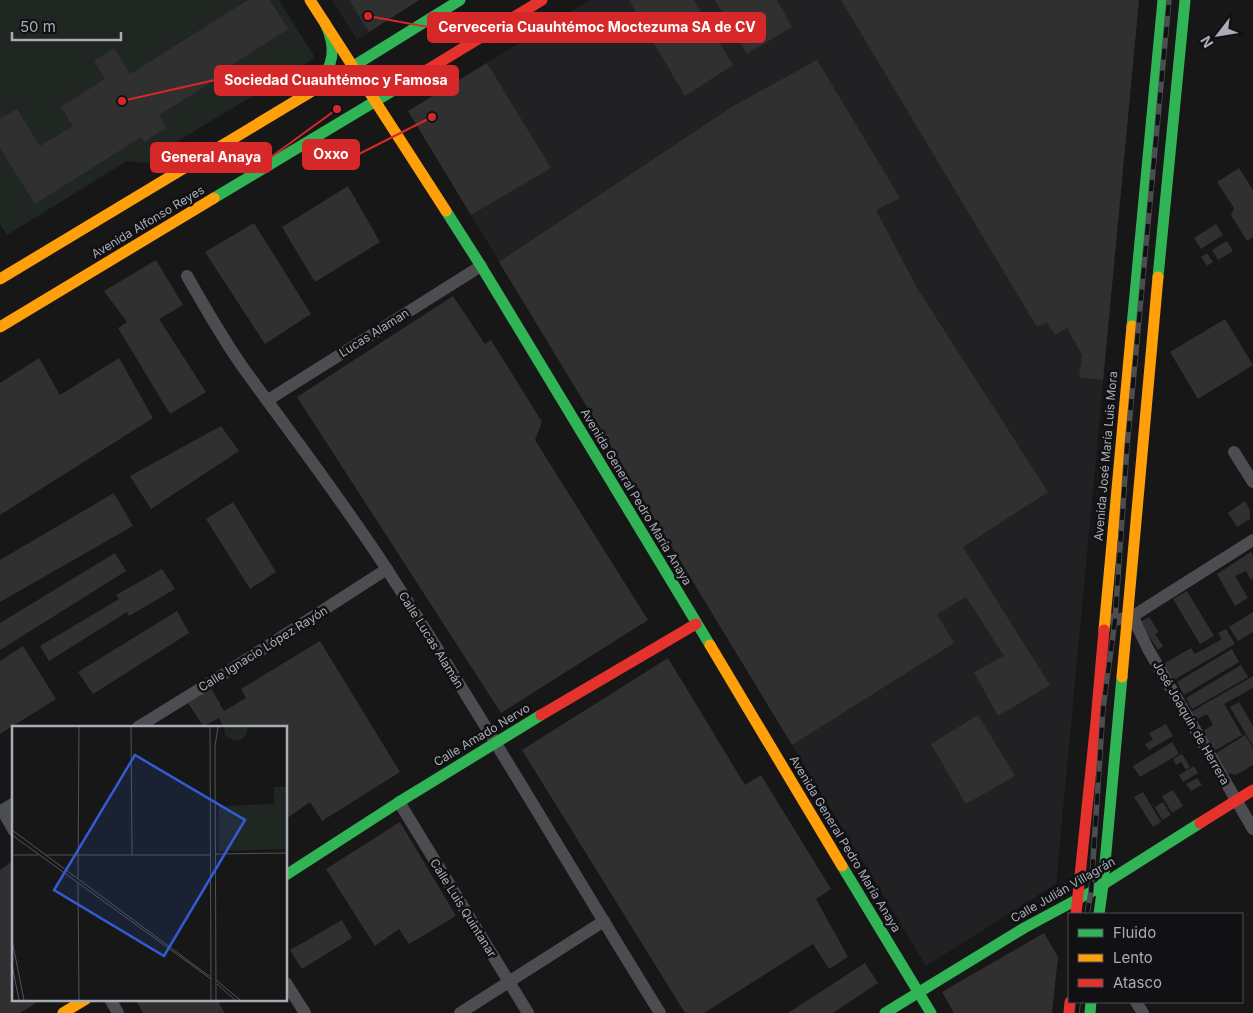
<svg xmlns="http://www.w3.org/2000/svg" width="1253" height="1013" font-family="Inter,sans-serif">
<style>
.built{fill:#212123}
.pitch{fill:#202621}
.building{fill:#303031}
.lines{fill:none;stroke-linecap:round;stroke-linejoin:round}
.street{stroke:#4c4d50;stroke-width:12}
.fast{stroke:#30b455;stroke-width:11}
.slow{stroke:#ff9f0a;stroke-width:11}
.jam{stroke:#e5322d;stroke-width:11}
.rail-casing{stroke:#4c4d50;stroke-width:5.5}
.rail{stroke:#111113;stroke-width:4;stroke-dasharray:11;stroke-linecap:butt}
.labels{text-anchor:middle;stroke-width:5;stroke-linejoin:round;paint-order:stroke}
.street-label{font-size:12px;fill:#a9adb7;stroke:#111113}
.inset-road{fill:none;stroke:#515357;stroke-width:1}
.view{fill:#325cd3;fill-opacity:0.15;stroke:#325cd3;stroke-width:2.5}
.inset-edge{fill:none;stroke:#a9adb7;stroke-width:2.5}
.leader{fill:none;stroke:#d62828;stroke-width:2}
.callout-dot{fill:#d62828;stroke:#111113;stroke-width:2}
.callout{fill:#d62828;stroke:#d62828;stroke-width:2}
.callout-label{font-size:14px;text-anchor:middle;font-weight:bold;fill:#fff}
</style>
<rect width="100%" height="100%" fill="#171717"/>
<g class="built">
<path d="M332,0H419L357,40Z"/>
<path d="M590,0H1139L1056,884L926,966L408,111Z"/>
</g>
<path class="pitch" d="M0,0H279L314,56L313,59L310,61L178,141C174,145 171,151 167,154C156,165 141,163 127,161L7,235L0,224Z"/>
<g class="building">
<path d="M248,0H270L288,29L218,74L220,77L159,115L166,128L144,142L141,137L35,204L0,148V119L17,109L40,146L73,126L61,107L105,79L94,61L114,48L130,74Z"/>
<path d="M349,0H419L369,32Z"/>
<path d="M629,0H694L733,65L685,96Z"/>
<path d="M715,0H777L792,27L747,54Z"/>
<path d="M841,0H1139L1103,380L1079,377L1082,355L1067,328L1055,335L1047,322L1037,327Z"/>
<path d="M817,60L900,198L876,210L917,288L1048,492L963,547L1050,685L998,716L974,672L1004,656L966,597L937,614L954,643L792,745L499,262L735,105Z"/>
<path d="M487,63L551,168L471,215L408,111Z"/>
<path d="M1239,168L1253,190V237L1247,241L1231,215L1234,208L1217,182Z"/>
<path d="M348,186L380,242L315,282L282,227Z"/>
<path d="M254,223L311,314L265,344L205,252Z"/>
<path d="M1216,224L1223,235L1201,249L1194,238Z"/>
<path d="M1227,241L1233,251L1218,260L1212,250Z"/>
<path d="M1207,253L1213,262L1207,266L1201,257Z"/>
<path d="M156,260L183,305L159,319L206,392L170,414L118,328L127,322L104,291Z"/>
<path d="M453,296L485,344L491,340L542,422L535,440L648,620L501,713L297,397Z"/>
<path d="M1225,319L1253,365L1198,399L1170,352Z"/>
<path d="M39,358L60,395L119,358L153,418L0,515V383Z"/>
<path d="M221,426L239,451L151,509L130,476Z"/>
<path d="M114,493L133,526L0,602V560Z"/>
<path d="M1245,501L1250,510V519L1237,527L1228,513Z"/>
<path d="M233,502L276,572L250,589L206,519Z"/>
<path d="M1251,552L1253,555V579L1251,580L1246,571L1235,576L1248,598L1235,606L1217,574Z"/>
<path d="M115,553L126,571L0,650V623Z"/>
<path d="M162,569L175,589L129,616L127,612L49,661L40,646L119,599L116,595Z"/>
<path d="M1187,591L1214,636L1200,644L1173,599Z"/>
<path d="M177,611L189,633L93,694L78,672Z"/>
<path d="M1253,612V632L1238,641L1229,627Z"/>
<path d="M1149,617L1159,632L1155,634L1163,646L1158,650L1140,622Z"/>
<path d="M1226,629L1235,644L1172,681L1163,664L1191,648L1195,654L1222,639L1218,633Z"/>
<path d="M320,641L400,772L322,821L310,802L286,819V727H224L219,718L203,726L188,703L211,688L224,711L246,698L241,689Z"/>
<path d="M23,646L56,699L0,734V661Z"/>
<path d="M1232,649L1239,662L1184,695L1177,682Z"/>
<path d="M668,658L745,785L761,775L831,889L816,899L848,957L829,969L813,944L704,1013H685L522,750Z"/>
<path d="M1241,665L1248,677L1192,709L1186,698Z"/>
<path d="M1253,676V688L1224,704L1242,735L1214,751L1203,731L1213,725L1207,714L1196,720L1191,712Z"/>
<path d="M1239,702L1253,726V746L1230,707Z"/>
<path d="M978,715L1015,776L966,804L931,744Z"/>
<path d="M1166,724L1173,736L1149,750L1145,744L1153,740L1149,733Z"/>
<path d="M1245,735L1253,748V765L1236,775L1227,773L1215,754Z"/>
<path d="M1172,742L1179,754L1140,777L1133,766Z"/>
<path d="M1182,754L1190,767L1186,770L1181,762L1176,765L1173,759Z"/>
<path d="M1194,766L1198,773L1183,782L1179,775Z"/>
<path d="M1197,778L1202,785L1191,791L1186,784Z"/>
<path d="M1173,790L1183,806L1172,813L1162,796Z"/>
<path d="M1143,792L1161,822L1153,827L1134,797Z"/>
<path d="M1163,802L1171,815L1162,820L1155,807Z"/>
<path d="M400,822L456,916L409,944L399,929L375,946L326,869Z"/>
<path d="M14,860V999H43L20,1013H0V870Z"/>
<path d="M342,920L352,938L302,969L290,950Z"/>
<path d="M1044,933L1058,957L1052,1013H954L942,992Z"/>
<path d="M865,963L878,983L833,1013H788Z"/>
<path d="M135,999H225L219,1004L225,1013H143Z"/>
</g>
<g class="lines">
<g class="street">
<path d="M187,276C206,309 225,343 247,373C295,439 344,503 388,571C482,716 569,866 660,1013"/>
<path d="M268,400L481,266"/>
<path d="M1234,452L1253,482"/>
<path d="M1133,616L1137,626L1148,649L1253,829"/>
<path d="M1106,618L1115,620L1133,616L1253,540"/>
<path d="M138,727L227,672L387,569"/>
<path d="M399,802L528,1013"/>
<path d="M2,810L14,831"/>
<path d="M0,812L14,803"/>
<path d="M286,983L305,1013"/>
<path d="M110,999L118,1013"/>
<path d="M1136,1002L1143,1013"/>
<path d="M460,1013L604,921"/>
</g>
<g class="fast">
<path d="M352,67L460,0"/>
<path d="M316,87C334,66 337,48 325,23"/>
<path d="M214,198L409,81"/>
<path d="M446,211L481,266L710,645"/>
<path d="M1158,277L1185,0"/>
<path d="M1132,326L1163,0"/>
<path d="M842,866L931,1013"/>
<path d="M286,875L399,802L541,715"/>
<path d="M1099,914L1103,885L1122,677"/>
<path d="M885,1013L1024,928L1091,892L1200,823"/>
<path d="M1090,1013L1091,1002"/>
</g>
<g class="slow">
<path d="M310,0L446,211"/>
<path d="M0,279L352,67"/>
<path d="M0,327L214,198"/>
<path d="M1104,630L1132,326"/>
<path d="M710,645L842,866"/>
<path d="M1122,677L1158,277"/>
<path d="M63,1013L86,999"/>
</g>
<g class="jam">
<path d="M409,81L542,0"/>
<path d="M541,715L696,624"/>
<path d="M1200,823L1253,790"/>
<path d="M1076,914L1096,721L1104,630"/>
<path d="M1069,1013L1070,1002"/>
</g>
<g class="rail-casing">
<g id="rail">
<path d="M1087,914L1091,892L1103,709L1115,620L1127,447L1169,0"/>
<path d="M1077,1013L1078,1002"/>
</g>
</g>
<use href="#rail" class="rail"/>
</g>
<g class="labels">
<g class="street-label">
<text transform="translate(148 222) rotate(-31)" y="4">Avenida Alfonso Reyes</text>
<text transform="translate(374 333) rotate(-32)" y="4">Lucas Alaman</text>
<text transform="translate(1106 456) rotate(-85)" y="4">Avenida José María Luis Mora</text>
<text transform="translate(636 497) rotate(59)" y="4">Avenida General Pedro María Anaya</text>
<text transform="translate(431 640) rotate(58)" y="4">Calle Lucas Alamán</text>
<text transform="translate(263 649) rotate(-32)" y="4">Calle Ignacio López Rayón</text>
<text transform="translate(1191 723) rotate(60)" y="4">José Joaquín de Herrera</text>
<text transform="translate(482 735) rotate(-31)" y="4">Calle Amado Nervo</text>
<text transform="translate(845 844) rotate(59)" y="4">Avenida General Pedro María Anaya</text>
<text transform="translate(1063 890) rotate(-30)" y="4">Calle Julián Villagrán</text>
<text transform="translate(463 908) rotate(58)" y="4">Calle Luis Quintanar</text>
</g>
</g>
<g transform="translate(12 726)">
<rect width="275" height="275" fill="#171717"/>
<path d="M212,1H235V7L230,13L222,15L213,9ZM262,61H275V123L207,125V80L262,78Z" fill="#202621"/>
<path class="inset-road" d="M119,1L120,129M198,1L199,274M0,104L197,250M0,109L199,253M204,128L275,127M0,129H26M34,129H199M66,152L67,1M66,157L67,274M0,214L12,274M0,239L7,274M204,254L228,274M205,258L223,274M204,274L203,20L206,1"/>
<path class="view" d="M123,29L233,94L152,230L42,164Z"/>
<rect width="275" height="275" class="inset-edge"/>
</g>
<path class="leader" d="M368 16L428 27M122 101L215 80M432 117L359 154M337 109L271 157"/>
<g class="callout-dot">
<circle cx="368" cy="16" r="5"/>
<circle cx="122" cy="101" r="5"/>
<circle cx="432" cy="117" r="5"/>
<circle cx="337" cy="109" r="5"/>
</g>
<g class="callout">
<rect x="428" y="13" width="337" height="29" rx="5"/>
<rect x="215" y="66" width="243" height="29" rx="5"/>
<rect x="303" y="140" width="56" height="29" rx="5"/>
<rect x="151" y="143" width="120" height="29" rx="5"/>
</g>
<g class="callout-label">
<text x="597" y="32">Cerveceria Cuauhtémoc Moctezuma SA de CV</text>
<text x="336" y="85">Sociedad Cuauhtémoc y Famosa</text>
<text x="331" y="159">Oxxo</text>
<text x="211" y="162">General Anaya</text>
</g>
<rect x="1068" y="913" width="175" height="90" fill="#111113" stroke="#4e4f55"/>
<rect x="1078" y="929" width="25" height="8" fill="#30b455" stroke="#4e4f55"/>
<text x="1113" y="938" font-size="15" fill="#a9adb7">Fluido</text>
<rect x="1078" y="954" width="25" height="8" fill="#ff9f0a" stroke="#4e4f55"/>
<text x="1113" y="963" font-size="15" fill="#a9adb7">Lento</text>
<rect x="1078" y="979" width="25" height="8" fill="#e5322d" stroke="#4e4f55"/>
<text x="1113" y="988" font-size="15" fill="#a9adb7">Atasco</text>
<g transform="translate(1218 35) rotate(239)" stroke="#111113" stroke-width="4" paint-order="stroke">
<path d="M0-4L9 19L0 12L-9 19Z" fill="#a9adb7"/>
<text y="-8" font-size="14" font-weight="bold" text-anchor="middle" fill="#a9adb7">N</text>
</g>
<path d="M12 32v8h109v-8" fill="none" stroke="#a9adb7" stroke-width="2.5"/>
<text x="20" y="32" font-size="15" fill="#a9adb7" stroke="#111113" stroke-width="4" paint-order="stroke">50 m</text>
</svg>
